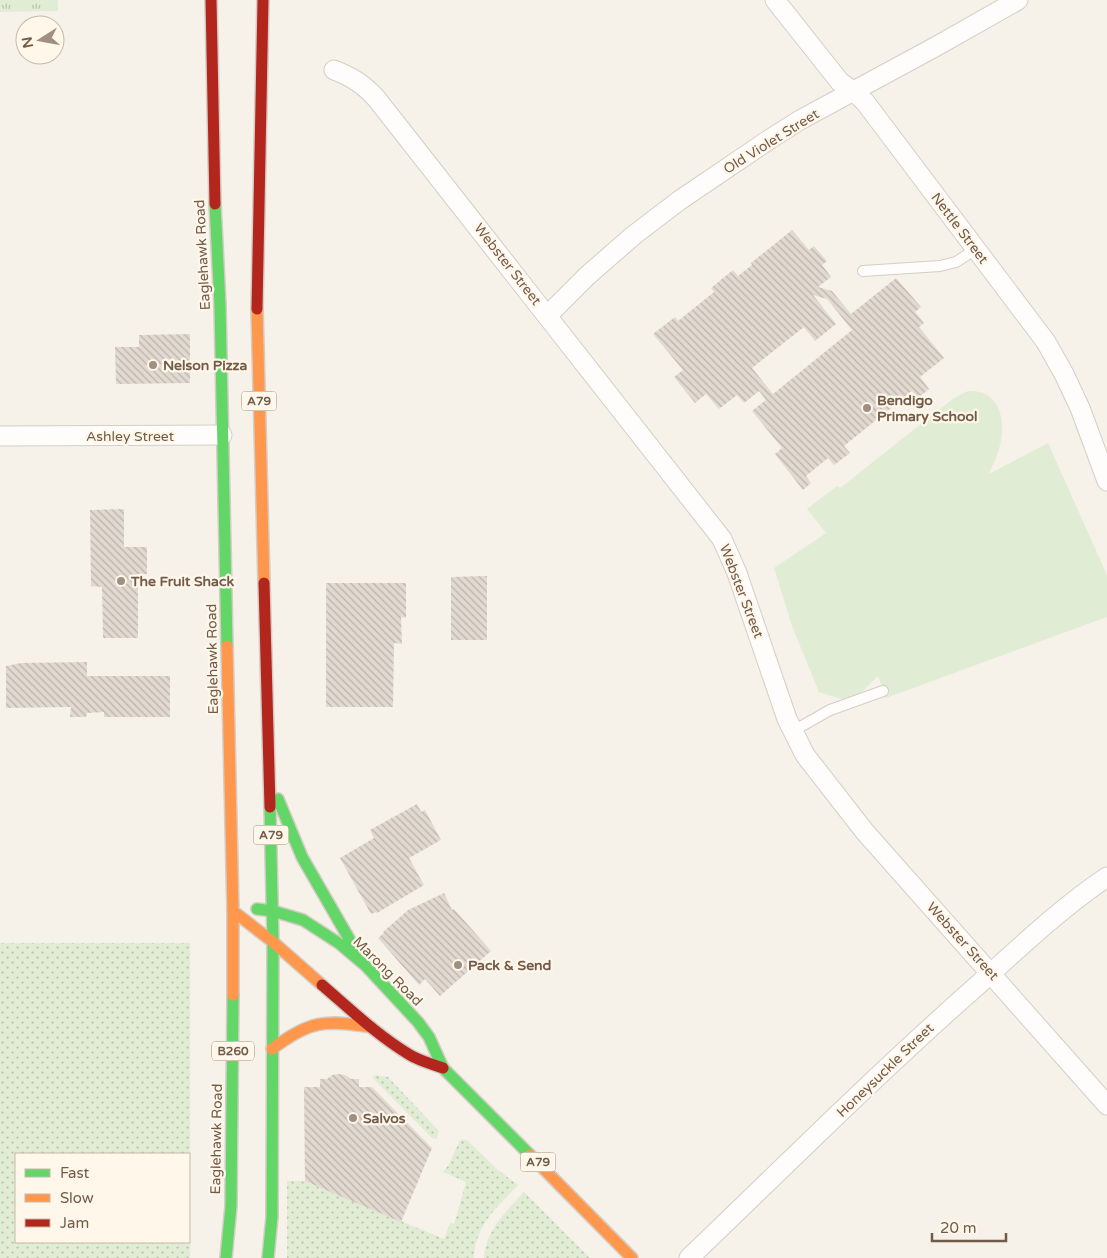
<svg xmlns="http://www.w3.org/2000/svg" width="1107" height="1258" font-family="'Varela Round',sans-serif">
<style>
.grass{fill:url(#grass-dots);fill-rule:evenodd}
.park{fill:url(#park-tufts)}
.garden{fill:#e1ecd4}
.building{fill:url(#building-back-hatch);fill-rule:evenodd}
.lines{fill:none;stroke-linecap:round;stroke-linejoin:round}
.lane-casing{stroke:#d4cec6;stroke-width:12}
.street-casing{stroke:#d4cec6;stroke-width:21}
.fast-casing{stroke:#d5cdc5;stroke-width:14}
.slow-casing{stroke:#d5cdc5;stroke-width:14}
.jam-casing{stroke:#d5cdc5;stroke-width:14}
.lane{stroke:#fefdfc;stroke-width:10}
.street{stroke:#fefdfc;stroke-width:19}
.fast{stroke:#63d668;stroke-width:11}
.slow{stroke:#ff974d;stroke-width:11}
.jam{stroke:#b3261e;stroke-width:11}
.poi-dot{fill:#a19082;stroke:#fef7ea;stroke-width:2}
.labels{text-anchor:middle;stroke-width:4.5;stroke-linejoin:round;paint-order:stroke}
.shield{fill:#fef7ea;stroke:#9d8a7a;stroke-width:1}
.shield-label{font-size:12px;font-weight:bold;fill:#735b4a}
.street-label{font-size:14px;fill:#735b4a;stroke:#fef7ea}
.poi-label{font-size:14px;font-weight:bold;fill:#735b4a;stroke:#fef7ea;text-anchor:start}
</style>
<defs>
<pattern id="grass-dots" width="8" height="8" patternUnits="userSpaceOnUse" patternTransform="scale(1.25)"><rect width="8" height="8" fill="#e1ecd4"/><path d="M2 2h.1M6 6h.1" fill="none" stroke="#bbc2ae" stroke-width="1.8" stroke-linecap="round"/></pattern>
<pattern id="park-tufts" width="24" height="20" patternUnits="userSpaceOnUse" patternTransform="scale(1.25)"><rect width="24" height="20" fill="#e1ecd4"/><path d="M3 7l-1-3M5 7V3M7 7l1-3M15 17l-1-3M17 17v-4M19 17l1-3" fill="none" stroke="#bbc2ae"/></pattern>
<pattern id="building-back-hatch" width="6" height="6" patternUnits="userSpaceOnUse" patternTransform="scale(1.25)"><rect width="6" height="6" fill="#e2dad1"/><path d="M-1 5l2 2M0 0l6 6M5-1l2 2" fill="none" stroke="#bcb4ac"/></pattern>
</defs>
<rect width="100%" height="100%" fill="#f6f2e9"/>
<g class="grass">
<path d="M0,943H190V1258H0ZM189,1154V1242H16V1154Z"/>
<path d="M375,1075L388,1077L439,1131L436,1139L432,1138L372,1077Z"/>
<path d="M460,1140H467L497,1169L518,1185C497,1207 475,1226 474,1258H287V1181H305L444,1239L450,1223L454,1224L466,1182L443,1172L449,1164Z"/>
<path d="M524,1192L590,1258H484C486,1229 506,1212 524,1192Z"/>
</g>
<path class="park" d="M0,0H58V11L0,12Z"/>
<path class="garden" d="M968,391C1001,389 1007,423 999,449C997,458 992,466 989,474L1048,443L1107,575V617L886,698L878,676L863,691L844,700L819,692L792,626L774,568L826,533L807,509L837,486L840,488L954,398Z"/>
<g class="building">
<path d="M792,230L809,250L814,246L827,261L822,265L831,277L818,287L832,291L851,314L896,278L921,307L915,312L924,323L919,327L944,358L920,377L929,389L918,398L912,391L844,446L850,453L834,465L828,458L806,476L811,483L803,490L775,454L782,448L752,411L766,400L759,391L744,403L737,395L719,409L706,394L695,403L674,377L683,370L653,334L675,317L678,321L714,292L711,288L733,270L738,276L752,265L751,263ZM813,295L827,299L852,330L773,394L752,368L804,327L815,341L836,324Z"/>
<path d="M190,334V383L116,384L115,347H139V335Z"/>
<path d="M124,509V547H147V574H138V638H103L102,587L91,586L90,510Z"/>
<path d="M487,576V640H451V577Z"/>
<path d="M326,583H406V618L401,617L402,644L394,643L393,707H326Z"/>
<path d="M87,662V676H170V717H104V712L87,713L86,717H70L71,707L6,708V666L21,663Z"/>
<path d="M417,804L421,812L425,810L441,840L409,858L424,885L377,913L376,912L371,914L340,858L374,838L370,830Z"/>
<path d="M444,893L452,910L454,909L491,951L440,996L425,979L419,985L378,938L384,933L383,932L408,910Z"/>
<path d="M339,1074L345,1075L351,1079H359V1087H372L432,1148L401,1222L305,1181L304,1087H320V1079H327L332,1075Z"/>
</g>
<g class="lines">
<g class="lane-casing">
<g id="lane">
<path d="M863,271L940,266L956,262L976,249"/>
<path d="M793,731L830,710L883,691"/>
</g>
</g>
<g class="street-casing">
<g id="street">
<path d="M775,0L840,82L853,91L865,102L1046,342L1064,374L1080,408L1107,481"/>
<path d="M334,70C352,77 363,84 376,98L722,539L737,573L787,719L805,755L865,832L1107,1105"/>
<path d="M548,315L587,276L634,235L680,200L770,139L800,120L935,47L1018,0"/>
<path d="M0,436L222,435"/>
<path d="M689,1258C785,1166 879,1072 979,984C1020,947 1061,908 1107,877"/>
</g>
</g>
<g class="fast-casing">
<g id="fast">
<path d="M215,204L220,305L227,646"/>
<path d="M278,799L302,857L355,949"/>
<path d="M270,807L273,942"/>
<path d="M257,909L273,911L303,920L340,944L366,966L418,1022L429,1037L443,1068L530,1155"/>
<path d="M226,1258L231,1206L233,995"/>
<path d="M268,1258L272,1217L273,942"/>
</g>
</g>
<g class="slow-casing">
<g id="slow">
<path d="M257,309L264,583"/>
<path d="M227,646L233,911L273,942L322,985"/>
<path d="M233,911V995"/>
<path d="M272,1049C309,1021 325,1019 371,1027"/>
<path d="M530,1155L632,1258"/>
</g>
</g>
<g class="jam-casing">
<g id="jam">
<path d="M211,0L215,204"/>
<path d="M257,309L263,0"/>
<path d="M264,583L270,807"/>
<path d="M322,985C350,1009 378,1036 410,1055C420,1061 432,1064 443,1068"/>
</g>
</g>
<use href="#lane" class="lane"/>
<use href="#street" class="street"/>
<use href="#fast" class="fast"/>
<use href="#slow" class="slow"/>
<use href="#jam" class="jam"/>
</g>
<g class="poi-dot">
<circle cx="153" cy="365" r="5"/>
<circle cx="867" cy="408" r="5"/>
<circle cx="121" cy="581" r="5"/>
<circle cx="458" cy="965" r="5"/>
<circle cx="353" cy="1118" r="5"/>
</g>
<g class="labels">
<g class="shield">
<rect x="241.5" y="391.5" width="35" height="19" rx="4"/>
<rect x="253.5" y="825.5" width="35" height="19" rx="4"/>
<rect x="212" y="1041.5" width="42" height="19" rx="4"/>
<rect x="520.5" y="1152.5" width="35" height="19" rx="4"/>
</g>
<g class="shield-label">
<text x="259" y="405">A79</text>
<text x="271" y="839">A79</text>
<text x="233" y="1055">B260</text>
<text x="538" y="1166">A79</text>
</g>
<g class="street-label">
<text transform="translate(771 141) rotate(-32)" y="5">Old Violet Street</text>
<text transform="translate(960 228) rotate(53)" y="5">Nettle Street</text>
<text transform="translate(202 255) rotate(-93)" y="5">Eaglehawk Road</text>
<text transform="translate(508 264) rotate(52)" y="5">Webster Street</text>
<text x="130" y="441">Ashley Street</text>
<text transform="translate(742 591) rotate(69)" y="5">Webster Street</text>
<text transform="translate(212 659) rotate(-91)" y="5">Eaglehawk Road</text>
<text transform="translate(963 941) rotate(48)" y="5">Webster Street</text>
<text transform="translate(388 971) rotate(45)" y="5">Marong Road</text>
<text transform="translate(885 1070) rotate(-44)" y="5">Honeysuckle Street</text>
<text transform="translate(216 1139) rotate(-89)" y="5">Eaglehawk Road</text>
</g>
<g class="poi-label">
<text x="163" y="370">Nelson Pizza</text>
<text x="877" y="405">Bendigo<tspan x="877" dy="16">Primary School</tspan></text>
<text x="131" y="586">The Fruit Shack</text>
<text x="468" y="970">Pack &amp; Send</text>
<text x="363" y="1123">Salvos</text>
</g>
</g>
<rect x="15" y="1153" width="175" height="90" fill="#fef7ea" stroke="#c6b9aa"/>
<rect x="25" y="1169" width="25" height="8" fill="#63d668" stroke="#c6b9aa"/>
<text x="60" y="1178" font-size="15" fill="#735b4a">Fast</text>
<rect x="25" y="1194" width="25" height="8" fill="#ff974d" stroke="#c6b9aa"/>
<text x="60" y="1203" font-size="15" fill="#735b4a">Slow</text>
<rect x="25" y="1219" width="25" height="8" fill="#b3261e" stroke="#c6b9aa"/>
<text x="60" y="1228" font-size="15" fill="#735b4a">Jam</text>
<g transform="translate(40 40) rotate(259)"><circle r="24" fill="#fef7ea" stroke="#c6b9aa"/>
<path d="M0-4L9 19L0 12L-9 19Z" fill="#a19082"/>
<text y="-8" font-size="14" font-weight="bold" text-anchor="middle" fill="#735b4a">N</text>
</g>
<path d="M932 1233v8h74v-8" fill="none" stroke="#735b4a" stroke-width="2.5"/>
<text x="940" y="1233" font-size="15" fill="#735b4a" stroke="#fef7ea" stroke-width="4" paint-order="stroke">20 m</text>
</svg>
